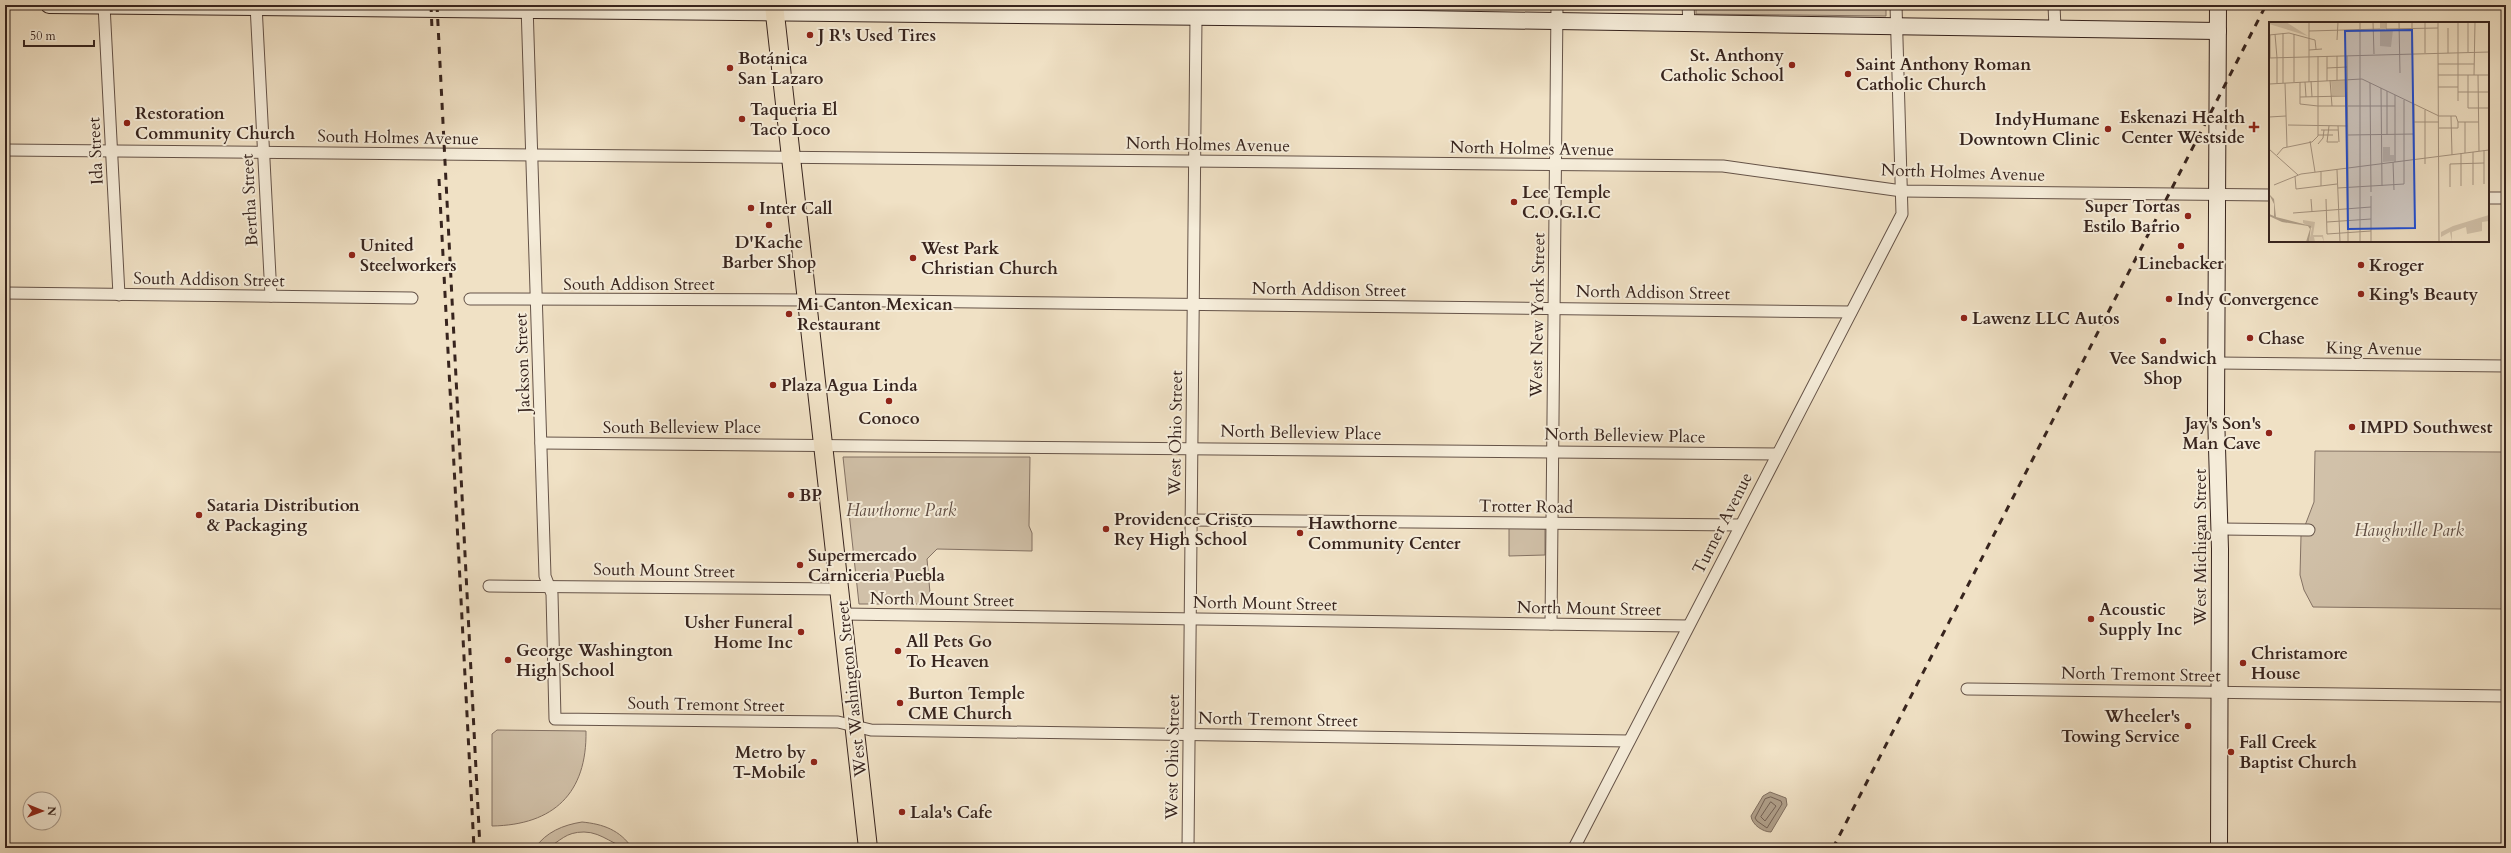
<svg xmlns="http://www.w3.org/2000/svg" width="2511" height="853" font-family="Cardo,serif">
<style>
.green{fill:#d1c1a9;stroke:#847264}
.water{fill:#b1a18c;stroke:#806f60}
.lines{fill:none;stroke-linecap:round;stroke-linejoin:round}
.shore{stroke:#746255;stroke-width:1}
.street-casing{stroke:#655348;stroke-width:13}
.secondary-casing{stroke:#37241e;stroke-width:18}
.primary-casing{stroke:#37241e;stroke-width:20}
.street{stroke:#f5ecd9;stroke-width:11}
.secondary{stroke:#f5ecd9;stroke-width:16}
.primary{stroke:#f0e1c5;stroke-width:18}
.rail{stroke:#37241e;stroke-width:3;stroke-dasharray:7 7;stroke-linecap:butt}
.poi-dot{fill:#8f2418;stroke:#f5ecd9;stroke-width:1.5}
.labels{text-anchor:middle;stroke-width:4;stroke-linejoin:round;paint-order:stroke}
.poi-label{font-size:17px;font-weight:bold;fill:#37241e;stroke:#f5ecd9;text-anchor:start}
.street-label{font-size:17px;fill:#37241e;stroke:#f5ecd9}
.park-label{font-size:17px;font-style:italic;fill:#5e4b41;stroke:#f5ecd9}
.inset-road{fill:none;stroke:#a69582;stroke-width:1}
.view{fill:#1d4ed8;fill-opacity:0.15;stroke:#1d4ed8;stroke-width:2}
.inset-edge{fill:none;stroke:#37241e;stroke-width:2}
</style>
<rect width="100%" height="100%" fill="#f0e1c5"/>
<filter id="stains"><feTurbulence type="fractalNoise" baseFrequency=".005" numOctaves="4"/><feColorMatrix values="0 0 0 0 .2 0 0 0 0 .09 0 0 0 0 .02 0 0 0 .5 -.17"/></filter>
<radialGradient id="worn" r=".72"><stop offset=".6" stop-color="#630" stop-opacity="0"/><stop offset="1" stop-color="#630" stop-opacity=".3"/></radialGradient>
<g class="green">
<path d="M1696,5H1886V16L1696,14Z"/>
<path d="M2315,451L2506,452V609L2313,607L2304,590L2300,575L2301,536L2314,502Z"/>
<path d="M843,457H1030L1029,526L1032,533V551L937,549L927,559L931,604H859Z"/>
<path d="M1509,528L1545,529V555L1509,556Z"/>
<path d="M497,730L586,731C587,793 554,825 492,826V734Z"/>
<path d="M582,822C603,824 620,830 632,848C615,848 603,832 584,832C565,832 561,841 547,848C544,849 538,848 535,848C546,832 563,825 582,822Z"/>
</g>
<path class="water" d="M1770,792L1786,798L1787,805L1771,832C1763,832 1752,825 1751,816L1763,796Z"/>
<g class="lines">
<g class="shore">
<path d="M1771,797L1781,801L1782,804L1767,828L1757,821L1755,818L1765,799Z"/>
<path d="M1771,802L1776,806L1765,821L1761,817Z"/>
</g>
<g class="street-casing">
<g id="street">
<path d="M104,5L119,295"/>
<path d="M256,5L271,296"/>
<path d="M527,5L545,576L552,594L555,719L838,722L871,730L1629,741"/>
<path d="M1688,5L1689,23"/>
<path d="M2054,5L2055,28"/>
<path d="M1308,18V5"/>
<path d="M5,150L1723,166L1902,191L2270,195"/>
<path d="M2488,198H2506"/>
<path d="M5,293L412,298"/>
<path d="M470,299L807,300L1851,312"/>
<path d="M2217,363L2506,366"/>
<path d="M541,443L1777,454"/>
<path d="M1191,520L1740,525"/>
<path d="M2220,529L2309,530"/>
<path d="M489,586L840,589"/>
<path d="M843,614L1688,626"/>
<path d="M1551,624L1557,5"/>
<path d="M1967,689L2506,696"/>
<path d="M1188,848L1196,18"/>
<path d="M1574,848L1902,214L1896,5"/>
</g>
</g>
<g class="secondary-casing">
<g id="secondary">
<path d="M49,5L1417,19L2218,31"/>
<path d="M2218,5L2216,414L2220,549L2219,848"/>
</g>
</g>
<g class="primary-casing">
<path id="primary" d="M774,5L868,848"/>
</g>
<use href="#street" class="street"/>
<use href="#secondary" class="secondary"/>
<use href="#primary" class="primary"/>
<g class="rail">
<path d="M431,5L432,29"/>
<path d="M437,5L480,848"/>
<path d="M439,179L474,848"/>
<path d="M1833,848L2266,5"/>
</g>
</g>
<g class="poi-dot">
<circle cx="810" cy="35" r="4"/>
<circle cx="1792" cy="65" r="4"/>
<circle cx="730" cy="68" r="4"/>
<circle cx="1848" cy="74" r="4"/>
<circle cx="742" cy="119" r="4"/>
<circle cx="127" cy="123" r="4"/>
<path d="M2252 121h4v4h4v4h-4v4h-4v-4h-4v-4h4z"/>
<circle cx="2108" cy="129" r="4"/>
<circle cx="1514" cy="202" r="4"/>
<circle cx="751" cy="208" r="4"/>
<circle cx="2188" cy="216" r="4"/>
<circle cx="769" cy="225" r="4"/>
<circle cx="2181" cy="246" r="4"/>
<circle cx="352" cy="255" r="4"/>
<circle cx="913" cy="258" r="4"/>
<circle cx="2361" cy="265" r="4"/>
<circle cx="2361" cy="294" r="4"/>
<circle cx="2169" cy="299" r="4"/>
<circle cx="789" cy="314" r="4"/>
<circle cx="1964" cy="318" r="4"/>
<circle cx="2250" cy="338" r="4"/>
<circle cx="2163" cy="341" r="4"/>
<circle cx="773" cy="385" r="4"/>
<circle cx="889" cy="401" r="4"/>
<circle cx="2352" cy="427" r="4"/>
<circle cx="2269" cy="433" r="4"/>
<circle cx="791" cy="495" r="4"/>
<circle cx="199" cy="515" r="4"/>
<circle cx="1106" cy="529" r="4"/>
<circle cx="1300" cy="533" r="4"/>
<circle cx="800" cy="565" r="4"/>
<circle cx="2091" cy="619" r="4"/>
<circle cx="801" cy="632" r="4"/>
<circle cx="898" cy="651" r="4"/>
<circle cx="508" cy="660" r="4"/>
<circle cx="2243" cy="663" r="4"/>
<circle cx="900" cy="703" r="4"/>
<circle cx="2188" cy="726" r="4"/>
<circle cx="2231" cy="752" r="4"/>
<circle cx="814" cy="762" r="4"/>
<circle cx="902" cy="812" r="4"/>
</g>
<g class="labels">
<g class="poi-label">
<text x="818" y="41">J R's Used Tires</text>
<text x="1784" y="61" text-anchor="end">St. Anthony<tspan x="1784" dy="20">Catholic School</tspan></text>
<text x="738" y="64">Botánica<tspan x="738" dy="20">San Lazaro</tspan></text>
<text x="1856" y="70">Saint Anthony Roman<tspan x="1856" dy="20">Catholic Church</tspan></text>
<text x="750" y="115">Taqueria El<tspan x="750" dy="20">Taco Loco</tspan></text>
<text x="135" y="119">Restoration<tspan x="135" dy="20">Community Church</tspan></text>
<text x="2245" y="123" text-anchor="end">Eskenazi Health<tspan x="2245" dy="20">Center Westside</tspan></text>
<text x="2100" y="125" text-anchor="end">IndyHumane<tspan x="2100" dy="20">Downtown Clinic</tspan></text>
<text x="1522" y="198">Lee Temple<tspan x="1522" dy="20">C.O.G.I.C</tspan></text>
<text x="2180" y="212" text-anchor="end">Super Tortas<tspan x="2180" dy="20">Estilo Barrio</tspan></text>
<text x="759" y="214">Inter Call</text>
<text x="769" y="248" text-anchor="middle">D'Kache<tspan x="769" dy="20">Barber Shop</tspan></text>
<text x="360" y="251">United<tspan x="360" dy="20">Steelworkers</tspan></text>
<text x="921" y="254">West Park<tspan x="921" dy="20">Christian Church</tspan></text>
<text x="2181" y="269" text-anchor="middle">Linebacker</text>
<text x="2369" y="271">Kroger</text>
<text x="2369" y="300">King's Beauty</text>
<text x="2177" y="305">Indy Convergence</text>
<text x="797" y="310">Mi Canton Mexican<tspan x="797" dy="20">Restaurant</tspan></text>
<text x="1972" y="324">Lawenz LLC Autos</text>
<text x="2258" y="344">Chase</text>
<text x="2163" y="364" text-anchor="middle">Vee Sandwich<tspan x="2163" dy="20">Shop</tspan></text>
<text x="781" y="391">Plaza Agua Linda</text>
<text x="889" y="424" text-anchor="middle">Conoco</text>
<text x="2261" y="429" text-anchor="end">Jay's Son's<tspan x="2261" dy="20">Man Cave</tspan></text>
<text x="2360" y="433">IMPD Southwest</text>
<text x="799" y="501">BP</text>
<text x="207" y="511">Sataria Distribution<tspan x="207" dy="20">&amp; Packaging</tspan></text>
<text x="1114" y="525">Providence Cristo<tspan x="1114" dy="20">Rey High School</tspan></text>
<text x="1308" y="529">Hawthorne<tspan x="1308" dy="20">Community Center</tspan></text>
<text x="808" y="561">Supermercado<tspan x="808" dy="20">Carniceria Puebla</tspan></text>
<text x="2099" y="615">Acoustic<tspan x="2099" dy="20">Supply Inc</tspan></text>
<text x="793" y="628" text-anchor="end">Usher Funeral<tspan x="793" dy="20">Home Inc</tspan></text>
<text x="906" y="647">All Pets Go<tspan x="906" dy="20">To Heaven</tspan></text>
<text x="516" y="656">George Washington<tspan x="516" dy="20">High School</tspan></text>
<text x="2251" y="659">Christamore<tspan x="2251" dy="20">House</tspan></text>
<text x="908" y="699">Burton Temple<tspan x="908" dy="20">CME Church</tspan></text>
<text x="2180" y="722" text-anchor="end">Wheeler's<tspan x="2180" dy="20">Towing Service</tspan></text>
<text x="2239" y="748">Fall Creek<tspan x="2239" dy="20">Baptist Church</tspan></text>
<text x="806" y="758" text-anchor="end">Metro by<tspan x="806" dy="20">T-Mobile</tspan></text>
<text x="910" y="818">Lala's Cafe</text>
</g>
<g class="street-label">
<text transform="translate(398 137) rotate(1)" y="6">South Holmes Avenue</text>
<text transform="translate(1208 144) rotate(1)" y="6">North Holmes Avenue</text>
<text transform="translate(1532 148) rotate(1)" y="6">North Holmes Avenue</text>
<text transform="translate(95 151) rotate(-93)" y="6">Ida Street</text>
<text transform="translate(1963 172) rotate(2)" y="6">North Holmes Avenue</text>
<text transform="translate(249 200) rotate(-93)" y="6">Bertha Street</text>
<text transform="translate(209 279) rotate(1)" y="6">South Addison Street</text>
<text x="639" y="290">South Addison Street</text>
<text transform="translate(1329 289) rotate(1)" y="6">North Addison Street</text>
<text transform="translate(1653 292) rotate(1)" y="6">North Addison Street</text>
<text transform="translate(1537 315) rotate(-89)" y="6">West New York Street</text>
<text transform="translate(2374 348) rotate(1)" y="6">King Avenue</text>
<text transform="translate(522 363) rotate(-92)" y="6">Jackson Street</text>
<text x="682" y="433">South Belleview Place</text>
<text transform="translate(1301 432) rotate(1)" y="6">North Belleview Place</text>
<text transform="translate(1175 433) rotate(-89)" y="6">West Ohio Street</text>
<text transform="translate(1625 435) rotate(1)" y="6">North Belleview Place</text>
<text transform="translate(1526 506) rotate(1)" y="6">Trotter Road</text>
<text transform="translate(1722 523) rotate(-63)" y="6">Turner Avenue</text>
<text transform="translate(2200 547) rotate(-90)" y="6">West Michigan Street</text>
<text transform="translate(664 570) rotate(1)" y="6">South Mount Street</text>
<text transform="translate(942 599) rotate(1)" y="6">North Mount Street</text>
<text transform="translate(1265 603) rotate(1)" y="6">North Mount Street</text>
<text transform="translate(1589 608) rotate(1)" y="6">North Mount Street</text>
<text transform="translate(2141 674) rotate(1)" y="6">North Tremont Street</text>
<text transform="translate(851 689) rotate(-96)" y="6">West Washington Street</text>
<text transform="translate(706 704) rotate(1)" y="6">South Tremont Street</text>
<text transform="translate(1278 719) rotate(1)" y="6">North Tremont Street</text>
<text transform="translate(1172 757) rotate(-89)" y="6">West Ohio Street</text>
</g>
<g class="park-label">
<text x="901" y="516">Hawthorne Park</text>
<text x="2409" y="536">Haughville Park</text>
</g>
</g>
<g transform="translate(2269 22)">
<rect width="220" height="220" fill="#f0e1c5"/>
<path d="M0,0H17L39,14L0,2ZM111,0H116V8H124L122,25L111,24ZM78,58V73L63,74L62,59ZM114,125H121V133H125V139L114,140ZM220,193V199L213,200V209L198,212L197,205L183,210V220L181,210L172,215V210L184,204ZM34,198L46,200L44,213H54L55,220L53,215H45L46,220H40L43,206L34,201Z" fill="#d1c1a9"/>
<path d="M0,172L5,177L7,195L42,204L40,220H37L41,207L39,204L13,200L0,194V192L5,194V182Z" fill="#b1a18c"/>
<path class="inset-road" d="M104,0L105,32M117,0V7L169,6M130,0L131,51M143,0V31M156,0V31M169,0V31M199,0V30M179,6V31M40,9L111,7M14,11V61M6,12L8,36M25,12V60M0,13L20,11L46,18L47,27M1,13V36M68,18L69,0M40,28L53,27M169,31L170,220M49,34V59M58,34V59M68,34V58M78,34L79,146M0,36L220,30M8,36V61M169,42H205M58,46L78,45M169,53H220M199,53V86H220M205,53L206,0M209,53L210,129M61,58L63,84M42,59L43,75M31,60V82L49,84H126M36,60L37,75M40,60V0M16,61L18,125M101,61L102,170M0,62L93,57L170,94H187L189,100M169,65H189M112,66L113,164M118,69V113M189,70H220M126,73V140M31,75L78,74M189,79V0M145,82V138M156,88V142M182,94L183,133M0,95L17,94M145,100H170M196,100V131M19,103L79,104M60,104L58,120H69M69,104L70,120M170,106H189V100H210M52,108H69M49,113H64M79,113L145,112M41,119L46,150M49,122L54,116L55,108M0,127L29,153M215,128V162M204,130V163M192,131V164M8,133L14,126L43,120L49,114V59M124,140L125,168M79,146V220M68,148L71,220M52,150V164M26,154L27,167L68,162M5,163L32,152L220,128M181,165V142L215,141M69,166L135,162V78M102,174V219M42,177L43,190M57,177L58,212L102,209M24,191L102,185M58,200L102,197M91,220V0"/>
<path class="view" d="M143,8L146,206L79,207L76,9Z"/>
<rect width="220" height="220" class="inset-edge"/>
</g>
<rect width="2511" height="853" fill="none" stroke="#f0e1c5" stroke-width="20"/>
<rect x="6" y="6" width="2499" height="841" fill="none" stroke="#37241e" stroke-width="2"/>
<rect x="10" y="10" width="2491" height="833" fill="none" stroke="#37241e"/>
<g transform="translate(42 811) rotate(91)"><circle r="19" fill="#f5ecd9" stroke="#a99c8e"/>
<path d="M0-3L7 15L0 10L-7 15Z" fill="#8f2418"/>
<text y="-6" font-size="11" font-weight="bold" text-anchor="middle" fill="#37241e">N</text>
</g>
<path d="M24 40v6h70v-6" fill="none" stroke="#37241e" stroke-width="2"/>
<text x="30" y="40" font-size="12" fill="#37241e" stroke="#f5ecd9" stroke-width="3" paint-order="stroke">50 m</text>
<rect width="100%" height="100%" filter="url(#stains)"/>
<rect width="100%" height="100%" fill="url(#worn)"/>
</svg>
